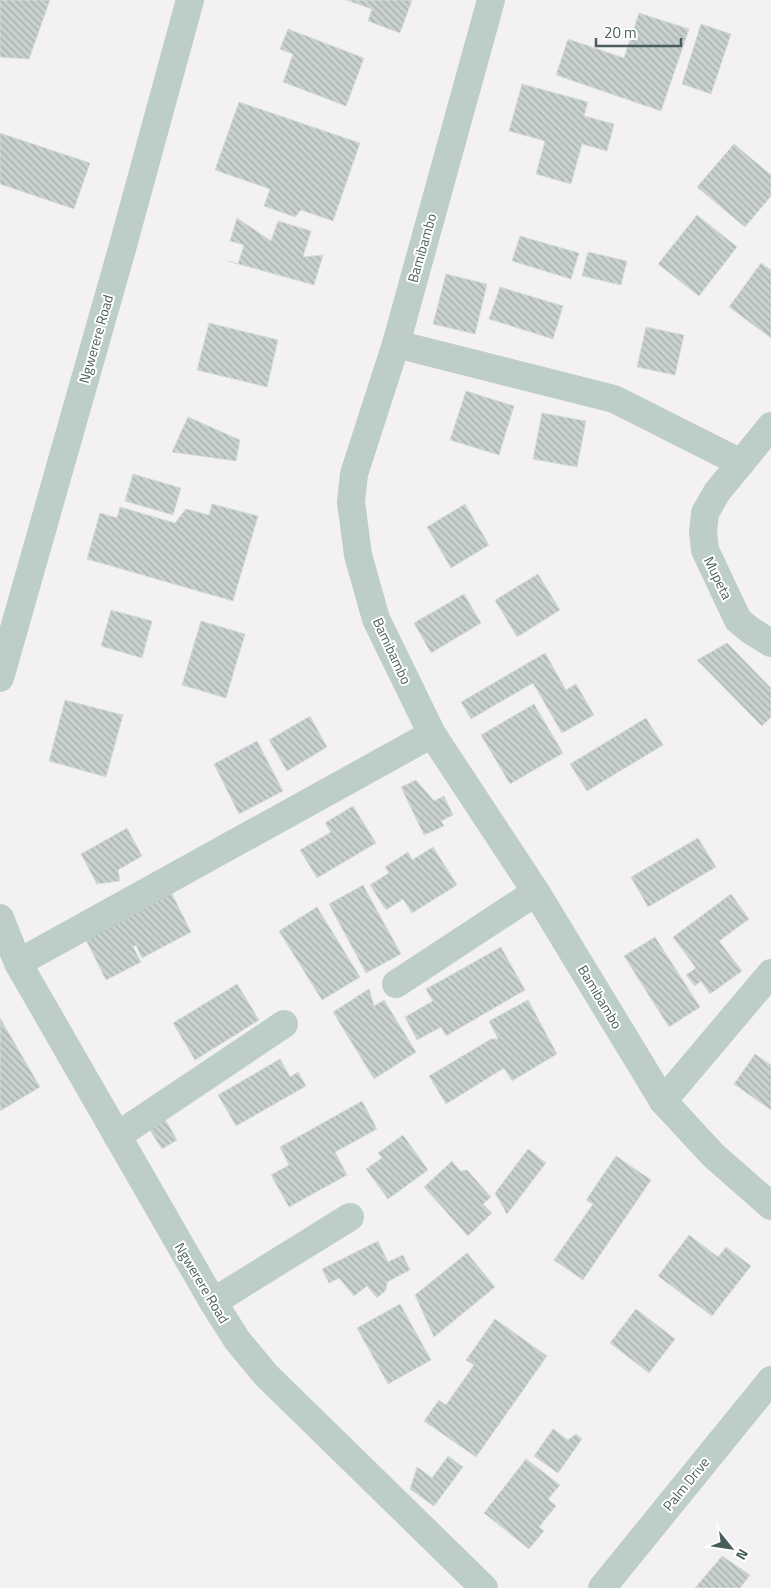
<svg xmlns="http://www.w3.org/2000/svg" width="771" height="1588" font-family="'Titillium Web',sans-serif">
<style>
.building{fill:url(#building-back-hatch);stroke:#d5dcdc}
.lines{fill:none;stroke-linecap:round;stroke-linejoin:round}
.minor{stroke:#bdcdca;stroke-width:28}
.labels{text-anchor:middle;stroke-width:4;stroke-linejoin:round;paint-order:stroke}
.street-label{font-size:14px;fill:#495e5a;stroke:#fff}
</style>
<defs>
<pattern id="building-back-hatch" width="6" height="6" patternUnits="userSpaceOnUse" patternTransform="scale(1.25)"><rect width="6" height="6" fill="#c8d0d0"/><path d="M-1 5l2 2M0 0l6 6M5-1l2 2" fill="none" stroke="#a4acac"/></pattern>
</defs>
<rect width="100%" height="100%" fill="#f3f1f3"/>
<g class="building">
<path d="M0,0H50L29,59L0,57Z"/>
<path d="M346,0H412L400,33L368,21L372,9Z"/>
<path d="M639,13L689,29L661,111L556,75L568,39L624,58Z"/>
<path d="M701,24L731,34L711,94L682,84Z"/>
<path d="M288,29L364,58L346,106L283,82L293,54L280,49Z"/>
<path d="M522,84L588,102L584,116L614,124L607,151L582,144L571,184L536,174L545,141L509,131Z"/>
<path d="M239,102L360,143L333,221L301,210L295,217L264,206L270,189L215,170Z"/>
<path d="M0,133L90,163L74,209L0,184Z"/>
<path d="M734,144L771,175V196L745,227L697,187Z"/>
<path d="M697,215L737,247L699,296L658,264Z"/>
<path d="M237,218L271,241L278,221L311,231L303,257L323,255L314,285L228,261L238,264L244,245L230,241Z"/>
<path d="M520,236L579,253L571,279L512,261Z"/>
<path d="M588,252L627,261L621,285L582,276Z"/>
<path d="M761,263L771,270V338L729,307Z"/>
<path d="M446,274L487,284L475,334L433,324Z"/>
<path d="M500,287L563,306L553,339L489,319Z"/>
<path d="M209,323L278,340L267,387L197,370Z"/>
<path d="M646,327L684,335L675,375L637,367Z"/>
<path d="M466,391L514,406L499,455L450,440Z"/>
<path d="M542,413L586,421L577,467L533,459Z"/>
<path d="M188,417L240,440L236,461L172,452Z"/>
<path d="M133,474L181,488L173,515L125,501Z"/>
<path d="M212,504L258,516L233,601L87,559L100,513L117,518L120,507L175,523L186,509L209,515Z"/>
<path d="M465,504L489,545L451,568L427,527Z"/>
<path d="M538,574L560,610L517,637L495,600Z"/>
<path d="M464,594L481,623L431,653L414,623Z"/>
<path d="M111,610L152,621L142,658L101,646Z"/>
<path d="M201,621L245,634L226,698L182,685Z"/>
<path d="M727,643L771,688V717L762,726L697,660Z"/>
<path d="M545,653L566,690L576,684L594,715L562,733L533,683L471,719L461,702Z"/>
<path d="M65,700L123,715L106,777L49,761Z"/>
<path d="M534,704L563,753L510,784L481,735Z"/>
<path d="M310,716L327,747L287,771L269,740Z"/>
<path d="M646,718L663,745L587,791L570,764Z"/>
<path d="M257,741L283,791L239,814L214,764Z"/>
<path d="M416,780L434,801L444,796L453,815L441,821L444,826L424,835L401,787Z"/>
<path d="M353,806L376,843L317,878L300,850L331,832L325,823Z"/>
<path d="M127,828L142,856L118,870L120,881L97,884L81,854Z"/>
<path d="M698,838L716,867L648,907L631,877Z"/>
<path d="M433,847L457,885L412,913L403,899L386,910L370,885L389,873L385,867L408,852L412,860Z"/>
<path d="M363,885L401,954L366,973L329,904Z"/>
<path d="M170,890L191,932L142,958L136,945L133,947L141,962L106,980L84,936Z"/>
<path d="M731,894L749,919L719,941L742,971L710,994L701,981L695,986L686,975L696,968L673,937Z"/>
<path d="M317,907L360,977L322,1000L279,931Z"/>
<path d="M655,937L700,1007L669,1027L624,956Z"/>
<path d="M501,947L525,990L446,1036L441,1027L417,1040L405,1017L433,1001L426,989Z"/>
<path d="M237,984L259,1020L195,1060L173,1023Z"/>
<path d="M369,989L374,1006L384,1000L416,1052L374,1079L333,1012Z"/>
<path d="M528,1000L557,1054L512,1081L504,1068L446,1104L429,1076L491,1039H498L489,1021Z"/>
<path d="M0,1018L40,1087L0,1111Z"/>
<path d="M755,1054L771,1065V1110L734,1084Z"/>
<path d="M280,1059L290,1077L298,1072L306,1086L236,1126L218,1095Z"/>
<path d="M362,1101L377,1129L335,1152L347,1175L289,1207L271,1175L289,1165L280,1147Z"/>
<path d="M164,1117L177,1140L162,1149L148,1127Z"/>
<path d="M403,1135L428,1170L388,1199L366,1169L382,1158L378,1153Z"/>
<path d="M528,1149L546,1163L507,1214L495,1193Z"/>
<path d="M616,1156L651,1180L583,1280L554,1260L593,1204L586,1200Z"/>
<path d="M452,1161L460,1171L467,1170L491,1197L483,1204L492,1213L468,1236L424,1187Z"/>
<path d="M689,1235L718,1257L726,1247L751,1266L712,1316L658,1276Z"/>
<path d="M378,1241L388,1262L403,1255L410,1270L387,1282L386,1290L377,1298L367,1286L354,1296L339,1278L329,1283L322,1269Z"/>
<path d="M467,1253L495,1287L434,1337L415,1295Z"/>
<path d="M400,1304L431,1360L388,1384L357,1328Z"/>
<path d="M636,1309L675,1339L649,1373L610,1343Z"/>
<path d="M495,1319L547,1356L476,1457L424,1421L439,1400L446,1405L474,1365L466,1360Z"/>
<path d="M553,1429L568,1440L576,1434L582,1439L558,1473L534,1456Z"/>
<path d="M448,1456L463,1467L434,1506L410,1489L417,1467L432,1478Z"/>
<path d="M526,1459L560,1485L548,1499L556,1506L539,1527L544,1531L529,1549L484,1513Z"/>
<path d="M722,1556L750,1575L740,1588H695Z"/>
</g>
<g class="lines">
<g class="minor">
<path d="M491,0L396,344L354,474L351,502L358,555L376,619L432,734L536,892L663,1101L713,1155L771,1206"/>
<path d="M396,344L614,399L741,463"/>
<path d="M771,426L717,492L705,513L703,532L705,550L738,620L750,630L771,643"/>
<path d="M0,678L122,249L190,0"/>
<path d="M0,918L18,963L213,1302L237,1340L266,1375L484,1588"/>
<path d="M18,963L432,734"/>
<path d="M396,984L536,892"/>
<path d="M663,1101L771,973"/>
<path d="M117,1136L284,1024"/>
<path d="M213,1302L350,1217"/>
<path d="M602,1588L771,1380"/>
</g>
</g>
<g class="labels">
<g class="street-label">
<text transform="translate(422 248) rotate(-74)" y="5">Bamibambo</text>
<text transform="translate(96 339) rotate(-74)" y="5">Ngwerere Road</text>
<text transform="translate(718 578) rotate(64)" y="5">Mupeta</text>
<text transform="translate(392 651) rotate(65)" y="5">Bamibambo</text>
<text transform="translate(600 997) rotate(59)" y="5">Bamibambo</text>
<text transform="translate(202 1283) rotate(59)" y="5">Ngwerere Road</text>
<text transform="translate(686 1484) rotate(-51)" y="5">Palm Drive</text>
</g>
</g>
<g transform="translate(731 1548) rotate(120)" stroke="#ffffff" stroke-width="4" paint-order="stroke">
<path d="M0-4L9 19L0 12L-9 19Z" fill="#495e5a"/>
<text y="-8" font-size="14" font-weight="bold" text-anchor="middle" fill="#495e5a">N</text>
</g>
<path d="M596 38v8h85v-8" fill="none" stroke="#495e5a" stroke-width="2.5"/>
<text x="604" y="38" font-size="15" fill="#495e5a" stroke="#ffffff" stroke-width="4" paint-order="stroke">20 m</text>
</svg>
